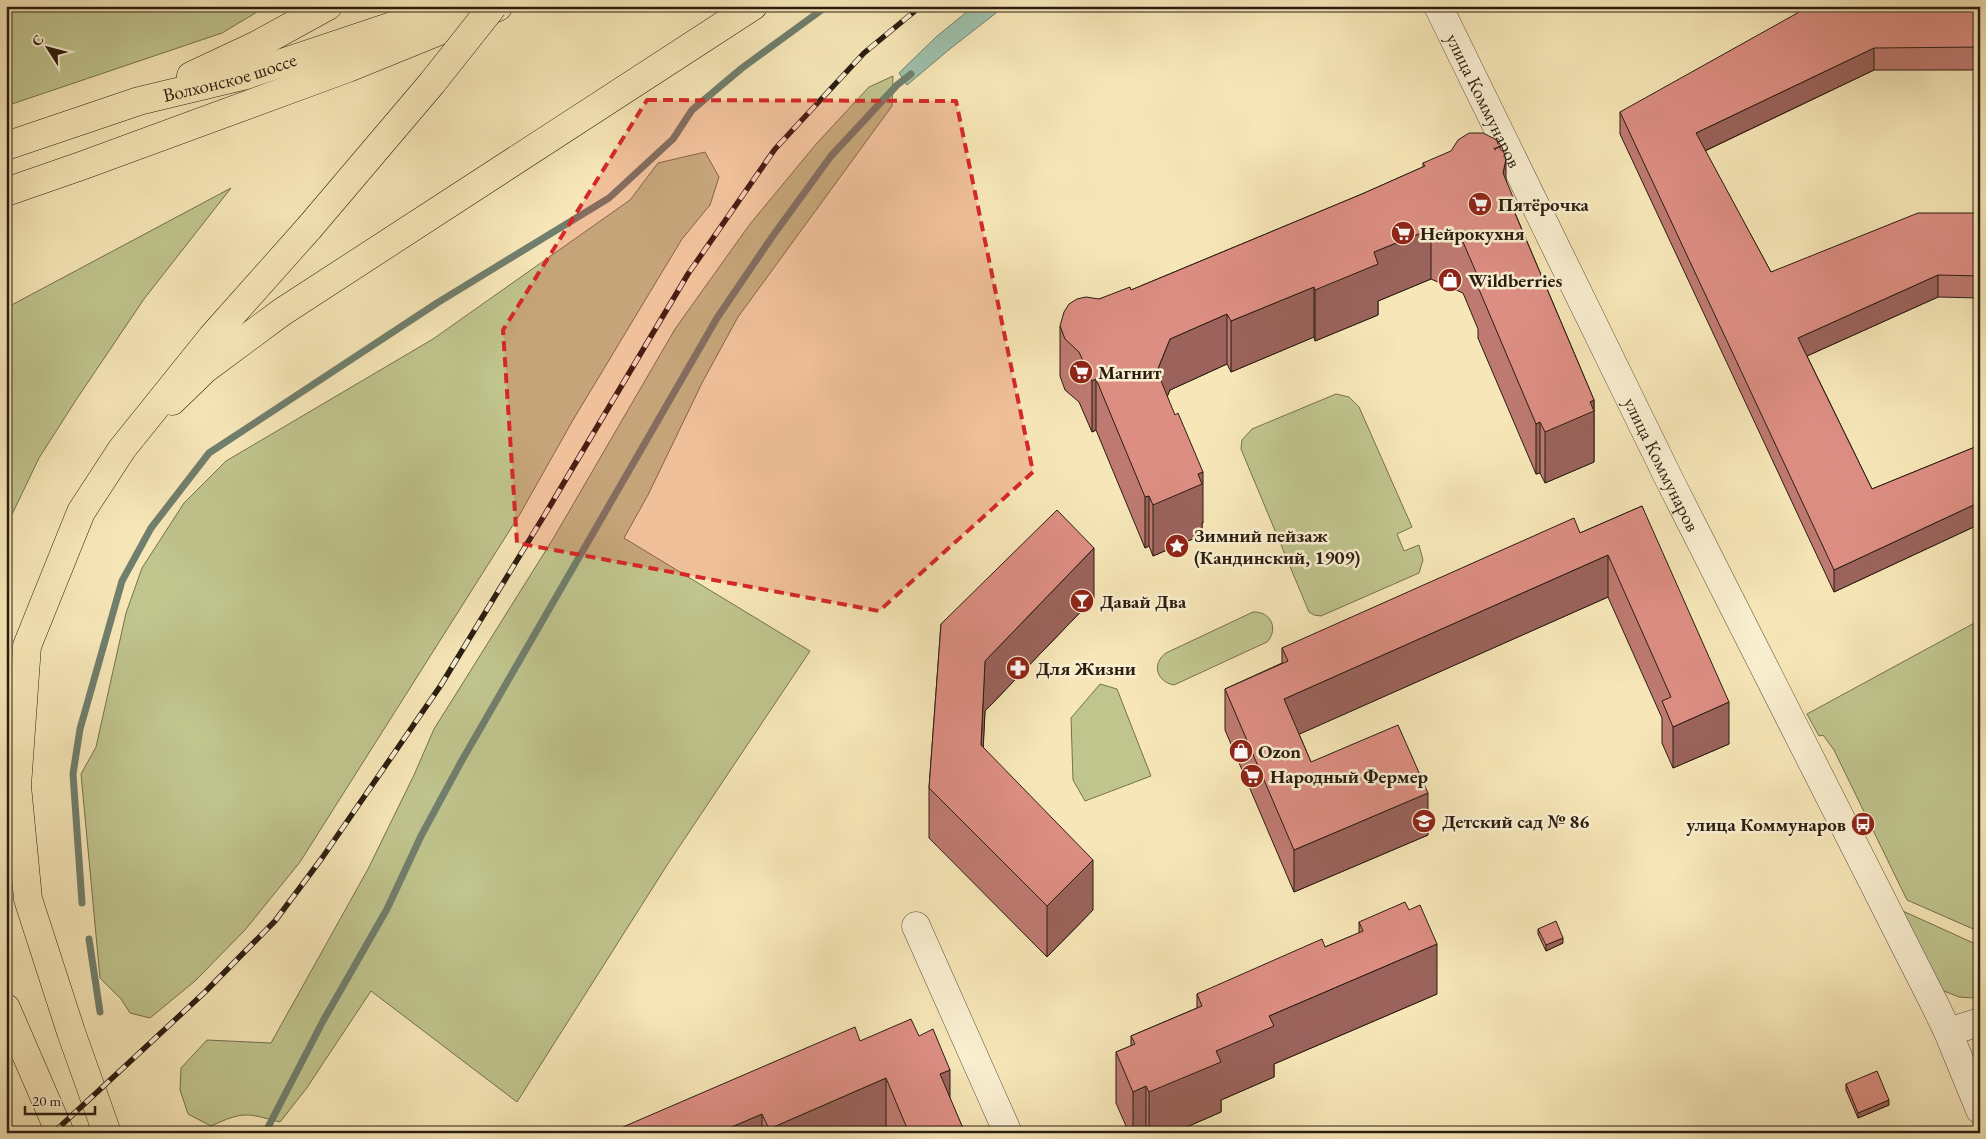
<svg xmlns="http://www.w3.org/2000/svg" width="1986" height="1139" font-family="'EB Garamond',serif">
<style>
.green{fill:#c0c48d;stroke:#75704e}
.water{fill:#9ec0ab;stroke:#707f6d}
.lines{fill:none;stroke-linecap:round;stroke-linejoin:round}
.stream{stroke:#707f6d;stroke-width:7}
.minor-casing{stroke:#5d503a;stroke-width:29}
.major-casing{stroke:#2a1d10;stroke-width:29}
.highway-casing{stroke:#2a1d10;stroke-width:29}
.minor{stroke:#faefd1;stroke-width:28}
.major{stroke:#f7e7b8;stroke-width:28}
.highway{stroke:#f7e7b8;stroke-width:28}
.rail-casing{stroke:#2a1d10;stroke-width:5.5}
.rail{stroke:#faefd1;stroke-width:4;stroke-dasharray:11;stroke-linecap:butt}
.highway-bridge-casing{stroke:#2a1d10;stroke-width:29;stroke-linecap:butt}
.highway-bridge{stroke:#f7e7b8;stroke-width:28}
.wall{fill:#be7a71;stroke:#2a1d10}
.shaded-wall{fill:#9b635c;stroke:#2a1d10}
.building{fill:#dd8e83;stroke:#2a1d10}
.marked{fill:#d62828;fill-opacity:0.2;stroke:#d62828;stroke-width:4;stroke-dasharray:10 6;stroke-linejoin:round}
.labels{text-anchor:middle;stroke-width:5;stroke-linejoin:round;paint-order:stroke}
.street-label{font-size:19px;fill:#2a1d10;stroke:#faefd1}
.poi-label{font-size:19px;font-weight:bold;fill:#2a1d10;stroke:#faefd1;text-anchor:start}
</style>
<rect width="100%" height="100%" fill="#f7e7b8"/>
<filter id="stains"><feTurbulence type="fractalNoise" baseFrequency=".004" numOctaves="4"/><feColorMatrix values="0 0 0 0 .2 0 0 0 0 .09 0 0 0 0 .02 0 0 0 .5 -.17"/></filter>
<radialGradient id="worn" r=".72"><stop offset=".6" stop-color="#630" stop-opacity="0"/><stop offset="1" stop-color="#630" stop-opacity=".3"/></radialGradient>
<g class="green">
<path d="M6,6H267L222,33L6,106Z"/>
<path d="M893,76L892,106L738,317L703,381L648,495L624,538L810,651L669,862L517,1102L371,991L306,1089L280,1122C246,1113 244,1111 211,1126L188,1114L180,1090L181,1068L207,1040L271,1043L368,869L414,775L434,729L553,539L675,329L750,224L817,143L869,87Z"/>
<path d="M705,152L719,177L710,205L682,239L573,420L520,514L300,862L245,930L195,981L150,1018L130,1013L121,999L100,978L81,774L96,747L126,613L142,568L184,503L226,461L433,339L630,200L658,163Z"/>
<path d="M231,188L144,299L76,400L39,458L6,527V308Z"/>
<path d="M1336,394L1349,397L1359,407L1412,527L1397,534L1404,551L1419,545L1423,560L1419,573L1321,616L1314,615L1309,612L1241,449L1242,440L1252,429Z"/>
<path d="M1253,612C1271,611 1279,629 1267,642L1174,685C1157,682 1151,664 1166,653Z"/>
<path d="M1980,620V932L1907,900L1834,750L1823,735L1819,736L1807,714Z"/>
<path d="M1100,684L1117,689L1151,776L1085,801L1073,780L1071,718Z"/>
<path d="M1894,907L1980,946V996L1973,998L1959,997L1944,991L1932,981Z"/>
</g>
<path class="water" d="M974,6H1005L951,48L907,85L899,73L936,37Z"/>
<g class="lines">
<g class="stream">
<path d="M82,903L73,774L80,729L122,581L151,528L209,453L437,303L609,198L673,139L692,110L742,68L827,6"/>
<path d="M89,939L100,1012"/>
<path d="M265,1133L323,1021L387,909L421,836L461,762L717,318L772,237L831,156L897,85L911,74"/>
</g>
<g class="minor-casing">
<g id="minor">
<path id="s1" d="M1438,6L1670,481L1934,1003L1948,1032L1980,1110"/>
<path d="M916,926L1008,1133"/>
<path d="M1948,1032L1980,1022"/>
</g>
</g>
<g class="major-casing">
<g id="major">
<path d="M191,76L255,46L328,6"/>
<path id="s2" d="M6,146L139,101L243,76L452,6"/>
<path d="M6,192L81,166L348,68L498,7"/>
<path d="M172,401L205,369L282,312L753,6"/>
</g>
</g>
<g class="highway-casing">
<g id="highway">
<path d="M6,1008L60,1133"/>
<path d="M107,1133L71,1032L28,899L17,786L27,646L81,512L122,449L212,337L309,228"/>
</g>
</g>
<use href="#minor" class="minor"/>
<use href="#major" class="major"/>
<use href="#highway" class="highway"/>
<g class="rail-casing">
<path id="rail" d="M53,1133L205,992L275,921L322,858L441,685L550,506L688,274L775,149L864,53L921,6"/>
</g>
<use href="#rail" class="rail"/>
<g class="highway-bridge-casing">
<path id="highway-bridge" d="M309,228L432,83L493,6"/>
</g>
<use href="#highway-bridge" class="highway-bridge"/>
</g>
<g class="wall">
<path d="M1980,6V70H1874L1705,151L1771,272L1980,213V298L1938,297L1807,356L1872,489L1980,445V524L1834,592L1620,134V112Z"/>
<path d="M1423,163L1506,180L1515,213L1594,400V462L1545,483L1540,473L1536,474L1478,338V329L1463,293L1431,279L1378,301V315L1315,341L1314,337L1231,372L1227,364L1170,390L1167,396L1203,523H1202V535L1153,556L1149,546L1145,548L1096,430L1092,432L1079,402L1065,390L1060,376V326L1099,299L1131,290L1362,194L1423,167Z"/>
<path d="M1642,506L1729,744L1673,768L1662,743V718L1608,597L1299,734L1311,762L1428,835L1294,892L1225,730V689L1282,663V648L1580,533Z"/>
<path d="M1094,598L985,711L983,747L1093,910L1047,957L929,838V788L941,624Z"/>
<path d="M1359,922L1437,994L1274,1064V1077L1221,1100V1112L1173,1133H1129L1116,1103V1052L1131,1046V1036L1197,1008V994L1325,947L1359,933Z"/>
<path d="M1538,929L1563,943L1546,951L1538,934Z"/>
<path d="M919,1036L950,1099L965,1133H887L886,1129L876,1133H609Z"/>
<path d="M1846,1084L1889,1105L1858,1118L1846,1090Z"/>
</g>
<g class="shaded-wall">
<path d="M1874,48V70L1696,155V133Z"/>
<path d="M1506,159V209L1503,173Z"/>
<path d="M1515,202V253L1511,204Z"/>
<path d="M1431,229V279L1378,301V315L1315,341V290L1374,252Z"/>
<path d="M1938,275V297L1798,360V338Z"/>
<path d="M1314,287V337L1231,372V321Z"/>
<path d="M1227,314V364L1170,390L1157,422V371L1170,339Z"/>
<path d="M1096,379V430L1092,432V381Z"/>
<path d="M1594,400V462L1545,483V432Z"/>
<path d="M1540,422V473L1536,474V424Z"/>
<path d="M1203,472V523H1202V535L1153,556V505L1198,474Z"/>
<path d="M1149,496V546L1145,548V497Z"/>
<path d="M1980,502V524L1834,592V570Z"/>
<path d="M1094,548V598L985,711L981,796V745L985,661Z"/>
<path d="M1608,555V597L1284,741V699Z"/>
<path d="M1729,702V744L1673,768V727Z"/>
<path d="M1428,793V835L1294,892V850Z"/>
<path d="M1093,860V910L1047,957V906Z"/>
<path d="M1563,938V943L1546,951V945Z"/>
<path d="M1437,944V994L1274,1064V1077L1221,1100V1112L1173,1133H1149V1092L1216,1051L1269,1016Z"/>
<path d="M950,1070V1120L940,1074Z"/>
<path d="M886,1078V1129L876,1133H769V1129Z"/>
<path d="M1146,1086V1133H1133V1092Z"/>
<path d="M1889,1100V1105L1858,1118V1113Z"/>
<path d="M762,1114V1133H720V1132Z"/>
</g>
<g class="building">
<path d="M1810,6H1980V47L1874,48L1696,133L1771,272L1918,213H1980V276L1938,275L1798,338L1872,489L1980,445V502L1834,570L1620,112Z"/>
<path d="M1469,133H1483L1497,140L1502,147L1506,159L1503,173L1515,202L1511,204L1594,400L1590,402L1594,411L1545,432L1540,422L1536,424L1478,287L1482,286L1463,242L1431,229L1374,252L1378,264L1315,290L1314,287L1231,321L1227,314L1170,339L1157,371L1175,415L1178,413L1203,472L1198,474L1202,484L1153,505L1149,496L1145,497L1096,379L1092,381L1079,352L1065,339L1060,326L1064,312L1069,304L1077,299L1086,297L1099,299L1130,287L1131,290L1362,194L1425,166L1423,163L1451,151L1458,140Z"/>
<path d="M1642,506L1729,702L1673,727L1662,701L1671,697L1608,555L1284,699L1311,762L1398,725L1428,793L1294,850L1225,689L1288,661L1282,648L1574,518L1580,533Z"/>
<path d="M1057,510L1094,548L985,661L981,745L1093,860L1047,906L929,788L941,624Z"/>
<path d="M1405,902L1409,910L1420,905L1437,944L1269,1016L1274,1026L1216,1051L1221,1062L1149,1092L1146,1086L1133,1092L1116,1052L1135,1044L1131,1036L1202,1006L1197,994L1322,939L1325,947L1363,931L1359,922Z"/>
<path d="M1556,921L1563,938L1546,945L1538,929Z"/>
<path d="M911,1019L919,1036L933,1029L950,1070L940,1074L965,1133H909L886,1078L769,1129L762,1114L720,1132V1133H609L855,1027L860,1041Z"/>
<path d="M1877,1071L1889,1100L1858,1113L1846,1084Z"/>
</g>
<path class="marked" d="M647,100L956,101L1033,472L879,611L517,543L503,330Z"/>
<defs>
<g id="supermarket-disc" transform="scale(1.25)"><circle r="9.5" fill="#8f2418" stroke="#faefd1"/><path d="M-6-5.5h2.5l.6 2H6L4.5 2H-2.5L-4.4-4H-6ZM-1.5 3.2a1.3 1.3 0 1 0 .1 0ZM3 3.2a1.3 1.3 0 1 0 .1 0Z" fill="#fff"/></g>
<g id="shop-disc" transform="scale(1.25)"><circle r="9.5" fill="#8f2418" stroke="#faefd1"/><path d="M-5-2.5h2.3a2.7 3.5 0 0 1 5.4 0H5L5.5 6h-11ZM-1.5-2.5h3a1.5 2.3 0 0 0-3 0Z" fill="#fff"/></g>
<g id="sight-disc" transform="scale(1.25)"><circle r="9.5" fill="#8f2418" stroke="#faefd1"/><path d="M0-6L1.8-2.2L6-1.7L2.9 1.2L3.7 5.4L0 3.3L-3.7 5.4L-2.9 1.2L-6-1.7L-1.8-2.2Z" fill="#fff"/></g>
<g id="bar-disc" transform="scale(1.25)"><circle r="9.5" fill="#8f2418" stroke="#faefd1"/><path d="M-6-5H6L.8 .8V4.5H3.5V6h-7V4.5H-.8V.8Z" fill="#fff"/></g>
<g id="pharmacy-disc" transform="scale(1.25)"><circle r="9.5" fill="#8f2418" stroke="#faefd1"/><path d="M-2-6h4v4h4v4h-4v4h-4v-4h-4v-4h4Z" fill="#fff"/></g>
<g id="school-disc" transform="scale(1.25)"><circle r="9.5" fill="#8f2418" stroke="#faefd1"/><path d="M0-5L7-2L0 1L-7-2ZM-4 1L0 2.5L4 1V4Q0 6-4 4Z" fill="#fff"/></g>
<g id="bus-disc" transform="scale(1.25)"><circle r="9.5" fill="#8f2418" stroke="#faefd1"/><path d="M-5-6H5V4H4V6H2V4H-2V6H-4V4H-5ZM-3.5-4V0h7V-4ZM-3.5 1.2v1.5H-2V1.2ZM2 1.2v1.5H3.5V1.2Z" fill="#fff"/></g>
</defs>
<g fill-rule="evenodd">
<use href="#supermarket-disc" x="1480" y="204"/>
<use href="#supermarket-disc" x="1403" y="233"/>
<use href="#shop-disc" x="1450" y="280"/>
<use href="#supermarket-disc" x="1081" y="372"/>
<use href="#sight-disc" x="1177" y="546"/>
<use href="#bar-disc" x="1082" y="601"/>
<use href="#pharmacy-disc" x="1018" y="668"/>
<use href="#shop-disc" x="1241" y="751"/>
<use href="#supermarket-disc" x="1252" y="776"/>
<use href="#school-disc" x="1424" y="821"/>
<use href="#bus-disc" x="1863" y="824"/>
</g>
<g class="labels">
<g class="street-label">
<text dy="7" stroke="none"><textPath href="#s2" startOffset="234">Волхонское шоссе</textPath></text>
<text dy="7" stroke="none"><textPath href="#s1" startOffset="105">улица Коммунаров</textPath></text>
<text dy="7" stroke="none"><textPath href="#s1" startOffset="510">улица Коммунаров</textPath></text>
</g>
<g class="poi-label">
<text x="1498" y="211">Пятёрочка</text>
<text x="1420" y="240">Нейрокухня</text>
<text x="1468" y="287">Wildberries</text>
<text x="1098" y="379">Магнит</text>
<text x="1194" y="542">Зимний пейзаж<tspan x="1194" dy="22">(Кандинский, 1909)</tspan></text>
<text x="1100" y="608">Давай Два</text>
<text x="1036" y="675">Для Жизни</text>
<text x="1258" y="758">Ozon</text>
<text x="1270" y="783">Народный Фермер</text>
<text x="1442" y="828">Детский сад № 86</text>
<text x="1846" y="831" text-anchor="end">улица Коммунаров</text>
</g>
</g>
<rect width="1986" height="1139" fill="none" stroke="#f7e7b8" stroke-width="25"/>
<rect x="8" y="8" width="1971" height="1124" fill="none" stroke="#2a1d10" stroke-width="2.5"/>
<rect x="12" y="12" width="1961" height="1114" fill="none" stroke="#2a1d10"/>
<g transform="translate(48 48) rotate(306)" stroke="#faefd1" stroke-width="4" paint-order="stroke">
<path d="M0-4L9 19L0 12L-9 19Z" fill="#2a1d10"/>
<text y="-8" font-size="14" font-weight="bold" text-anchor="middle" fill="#2a1d10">С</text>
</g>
<path d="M25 1106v8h70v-8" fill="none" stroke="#2a1d10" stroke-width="2.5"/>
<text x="32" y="1106" font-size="15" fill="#2a1d10" stroke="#faefd1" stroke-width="4" paint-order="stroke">20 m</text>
<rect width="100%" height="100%" filter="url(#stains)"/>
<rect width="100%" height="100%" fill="url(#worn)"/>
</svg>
